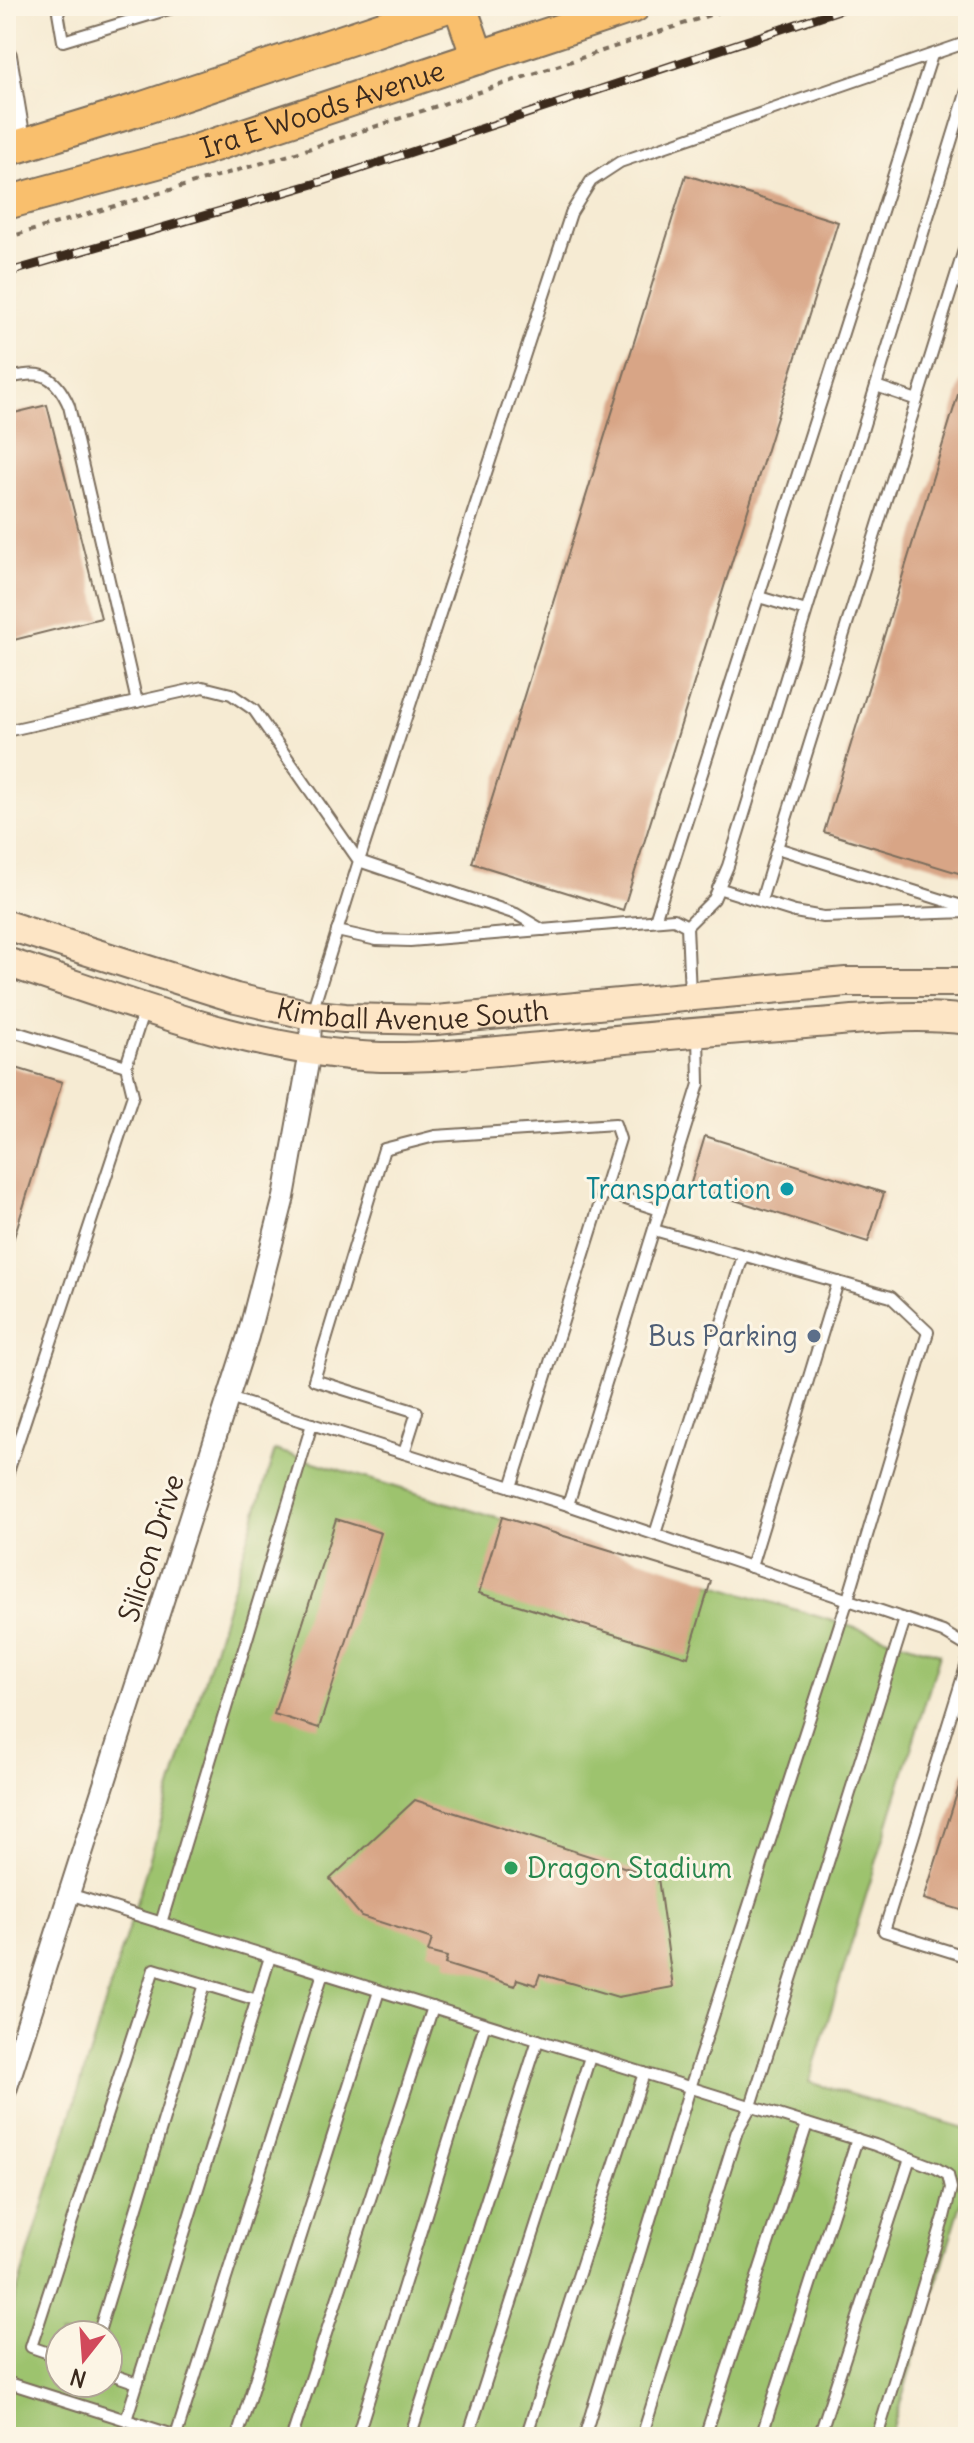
<svg xmlns="http://www.w3.org/2000/svg" width="974" height="2443" font-family="Delius,sans-serif">
<style>
.green{fill:#9dc36e;stroke:#6c7646;stroke-width:2;fill-rule:evenodd}
.building{fill:#d8a586}
.lines{fill:none;stroke-linecap:round;stroke-linejoin:round}
.service-casing{stroke:#7c6e5d;stroke-width:14}
.minor-casing{stroke:#7c6e5d;stroke-width:24}
.secondary-casing{stroke:#7c6e5d;stroke-width:32}
.primary-casing{stroke:#7c6e5d;stroke-width:36}
.path{stroke:#7c6e5d;stroke-width:4;stroke-dasharray:6 6;stroke-linecap:butt}
.service{stroke:#fff;stroke-width:10}
.minor{stroke:#fff;stroke-width:20}
.secondary{stroke:#fde5c5;stroke-width:28}
.primary{stroke:#f9bf6d;stroke-width:32}
.rail-casing{stroke:#3b2a1e;stroke-width:9}
.rail{stroke:#fcf5e5;stroke-width:6;stroke-dasharray:18;stroke-linecap:butt}
.culture-dot{fill:#0f9aa8;stroke:#fcf5e5;stroke-width:3}
.service-dot{fill:#5c6f8a;stroke:#fcf5e5;stroke-width:3}
.leisure-dot{fill:#2e9e5b;stroke:#fcf5e5;stroke-width:3}
.labels{text-anchor:middle;stroke-width:6;stroke-linejoin:round;paint-order:stroke}
.street-label{font-size:28px;fill:#3b2a1e;stroke:#fcf5e5}
.culture-label{font-size:28px;fill:#0d838f;stroke:#fcf5e5;text-anchor:end}
.service-label{font-size:28px;fill:#4e5e75;stroke:#fcf5e5;text-anchor:end}
.leisure-label{font-size:28px;fill:#27864d;stroke:#fcf5e5;text-anchor:start}
</style>
<rect width="100%" height="100%" fill="#fcf5e5"/>
<filter id="ink" filterUnits="userSpaceOnUse"><feTurbulence type="fractalNoise" baseFrequency=".0125" numOctaves="2"/><feDisplacementMap in="SourceGraphic" scale="16" xChannelSelector="R" yChannelSelector="G"/><feConvolveMatrix kernelMatrix="1 2 1 2 8 2 1 2 1" color-interpolation-filters="sRGB"/></filter>
<filter id="wash" filterUnits="userSpaceOnUse"><feTurbulence type="fractalNoise" baseFrequency=".006" numOctaves="4" result="noise"/><feDisplacementMap in="SourceGraphic" scale="32" xChannelSelector="R" yChannelSelector="G"/><feGaussianBlur stdDeviation="1.8" result="paint"/><feColorMatrix in="noise" values="0 0 0 0 0 0 0 0 0 0 0 0 0 0 0 0 0 1.4 0 .05"/><feComposite in="paint" operator="in"/></filter>
<g filter="url(#wash)">
<rect width="100%" height="100%" fill="#f6ebd3"/>
<path class="green" d="M275,1450L940,1654L809,2082L968,2129V2181L890,2437H6V2327ZM60,2335H108V2383H60Z"/>
<g id="blocks">
<g class="building">
<path d="M686,175L838,222L623,910L472,863Z"/>
<path d="M964,375L968,376V876L824,832Z"/>
<path d="M47,405L101,618L6,642V415Z"/>
<path d="M6,1065L62,1082L10,1250L6,1249Z"/>
<path d="M705,1136L884,1193L868,1242L690,1186Z"/>
<path d="M502,1517L711,1581L688,1657L479,1593Z"/>
<path d="M336,1519L381,1533L319,1728L274,1714Z"/>
<path d="M964,1771L968,1772V1912L924,1899Z"/>
<path d="M415,1800L658,1878L673,1987L618,1997L540,1974L536,1985L517,1979L515,1986L445,1964L447,1957L428,1952L432,1939L361,1916L330,1879Z"/>
</g>
</g>
</g>
<g filter="url(#ink)">
<use href="#blocks" fill-opacity="0" stroke="#7c6e5d" stroke-width="2"/>
<g class="lines">
<g class="service-casing">
<g id="service">
<path d="M57,6L63,41L179,6"/>
<path d="M6,379C40,370 54,372 69,406L137,702"/>
<path d="M876,386L917,400"/>
<path d="M759,597L806,611"/>
<path d="M6,731L203,687L231,694L254,710L359,861L312,1012"/>
<path d="M777,848L968,237"/>
<path d="M718,888L795,912L823,917L968,912"/>
<path d="M761,901L777,848L968,908"/>
<path d="M655,920L932,55"/>
<path d="M687,926L714,899L728,866L968,87"/>
<path d="M543,930L516,914L359,861L571,213L591,181L620,162L968,42"/>
<path d="M337,931L377,940L410,941L674,919L687,926L690,994"/>
<path d="M6,1029L126,1066"/>
<path d="M604,1192L660,1210"/>
<path d="M229,1398L568,1505L699,1084L698,1034"/>
<path d="M404,1453L417,1412L314,1380L384,1149L435,1136L615,1124L620,1139L511,1487"/>
<path d="M6,1478L133,1095L126,1066L144,1010"/>
<path d="M568,1505L943,1632L968,1647"/>
<path d="M655,1534L743,1256"/>
<path d="M751,1567L838,1282"/>
<path d="M968,1660L884,1931L968,1957"/>
<path d="M69,1894L875,2145L936,2168L948,2175L951,2188L944,2217L877,2437"/>
<path d="M161,1923L312,1424"/>
<path d="M98,2335L205,1984"/>
<path d="M60,2357L31,2347L154,1969L257,2000"/>
<path d="M108,2373L137,2383"/>
<path d="M6,2382L180,2437"/>
<path d="M126,2420L270,1957"/>
<path d="M176,2436L323,1973"/>
<path d="M237,2437L379,1991"/>
<path d="M292,2437L433,2007"/>
<path d="M357,2437L485,2024"/>
<path d="M410,2437L538,2040"/>
<path d="M468,2437L590,2057"/>
<path d="M526,2437L644,2073"/>
<path d="M584,2437L690,2088L848,1599L928,1332L891,1297L654,1230"/>
<path d="M642,2437L737,2131L751,2106L905,1619"/>
<path d="M705,2437L807,2124"/>
<path d="M761,2437L857,2139"/>
<path d="M819,2437L910,2158"/>
</g>
</g>
<g class="minor-casing">
<g id="minor">
<path d="M6,56L21,146"/>
<path d="M6,2090L248,1336L284,1197L310,1052L311,1014"/>
</g>
</g>
<g class="secondary-casing">
<g id="secondary">
<path id="s1" d="M6,925L236,998L306,1014L345,1018L436,1020L846,982H968"/>
<path d="M6,962C128,1001 252,1053 381,1057C442,1058 502,1050 563,1045C643,1037 724,1030 805,1024C858,1020 914,1013 968,1020"/>
</g>
</g>
<g class="primary-casing">
<g id="primary">
<path d="M460,6L478,58"/>
<path d="M6,150L140,109L448,6"/>
<path id="s2" d="M6,203L187,154L634,6"/>
</g>
</g>
<path class="path" d="M6,238L293,154L737,6"/>
<use href="#service" class="service"/>
<use href="#minor" class="minor"/>
<use href="#secondary" class="secondary"/>
<use href="#primary" class="primary"/>
<g class="rail-casing">
<path id="rail" d="M6,273L324,181L851,6"/>
</g>
<use href="#rail" class="rail"/>
</g>
</g>
<circle class="culture-dot" cx="787" cy="1189" r="8"/>
<circle class="service-dot" cx="814" cy="1336" r="8"/>
<circle class="leisure-dot" cx="511" cy="1868" r="8"/>
<g class="labels">
<g class="street-label">
<text dy="10" stroke="none"><textPath href="#s2" startOffset="330">Ira E Woods Avenue</textPath></text>
<text dy="10" stroke="none"><textPath href="#s1" startOffset="420">Kimball Avenue South</textPath></text>
<text transform="translate(151 1548) rotate(-72)" y="10">Silicon Drive</text>
</g>
<g class="culture-label">
<text x="771" y="1199">Transpartation</text>
</g>
<g class="service-label">
<text x="798" y="1346">Bus Parking</text>
</g>
<g class="leisure-label">
<text x="527" y="1878">Dragon Stadium</text>
</g>
</g>
<rect width="974" height="2443" fill="none" stroke="#fcf5e5" stroke-width="32"/>
<g transform="translate(84 2359) rotate(197)"><circle r="38" fill="#fcf5e5" stroke="#afa495" stroke-width="2"/>
<path d="M0-6L14 30L0 20L-14 30Z" fill="#d1495b"/>
<text y="-12" font-size="22" font-weight="bold" text-anchor="middle" fill="#3b2a1e">N</text>
</g>
</svg>
